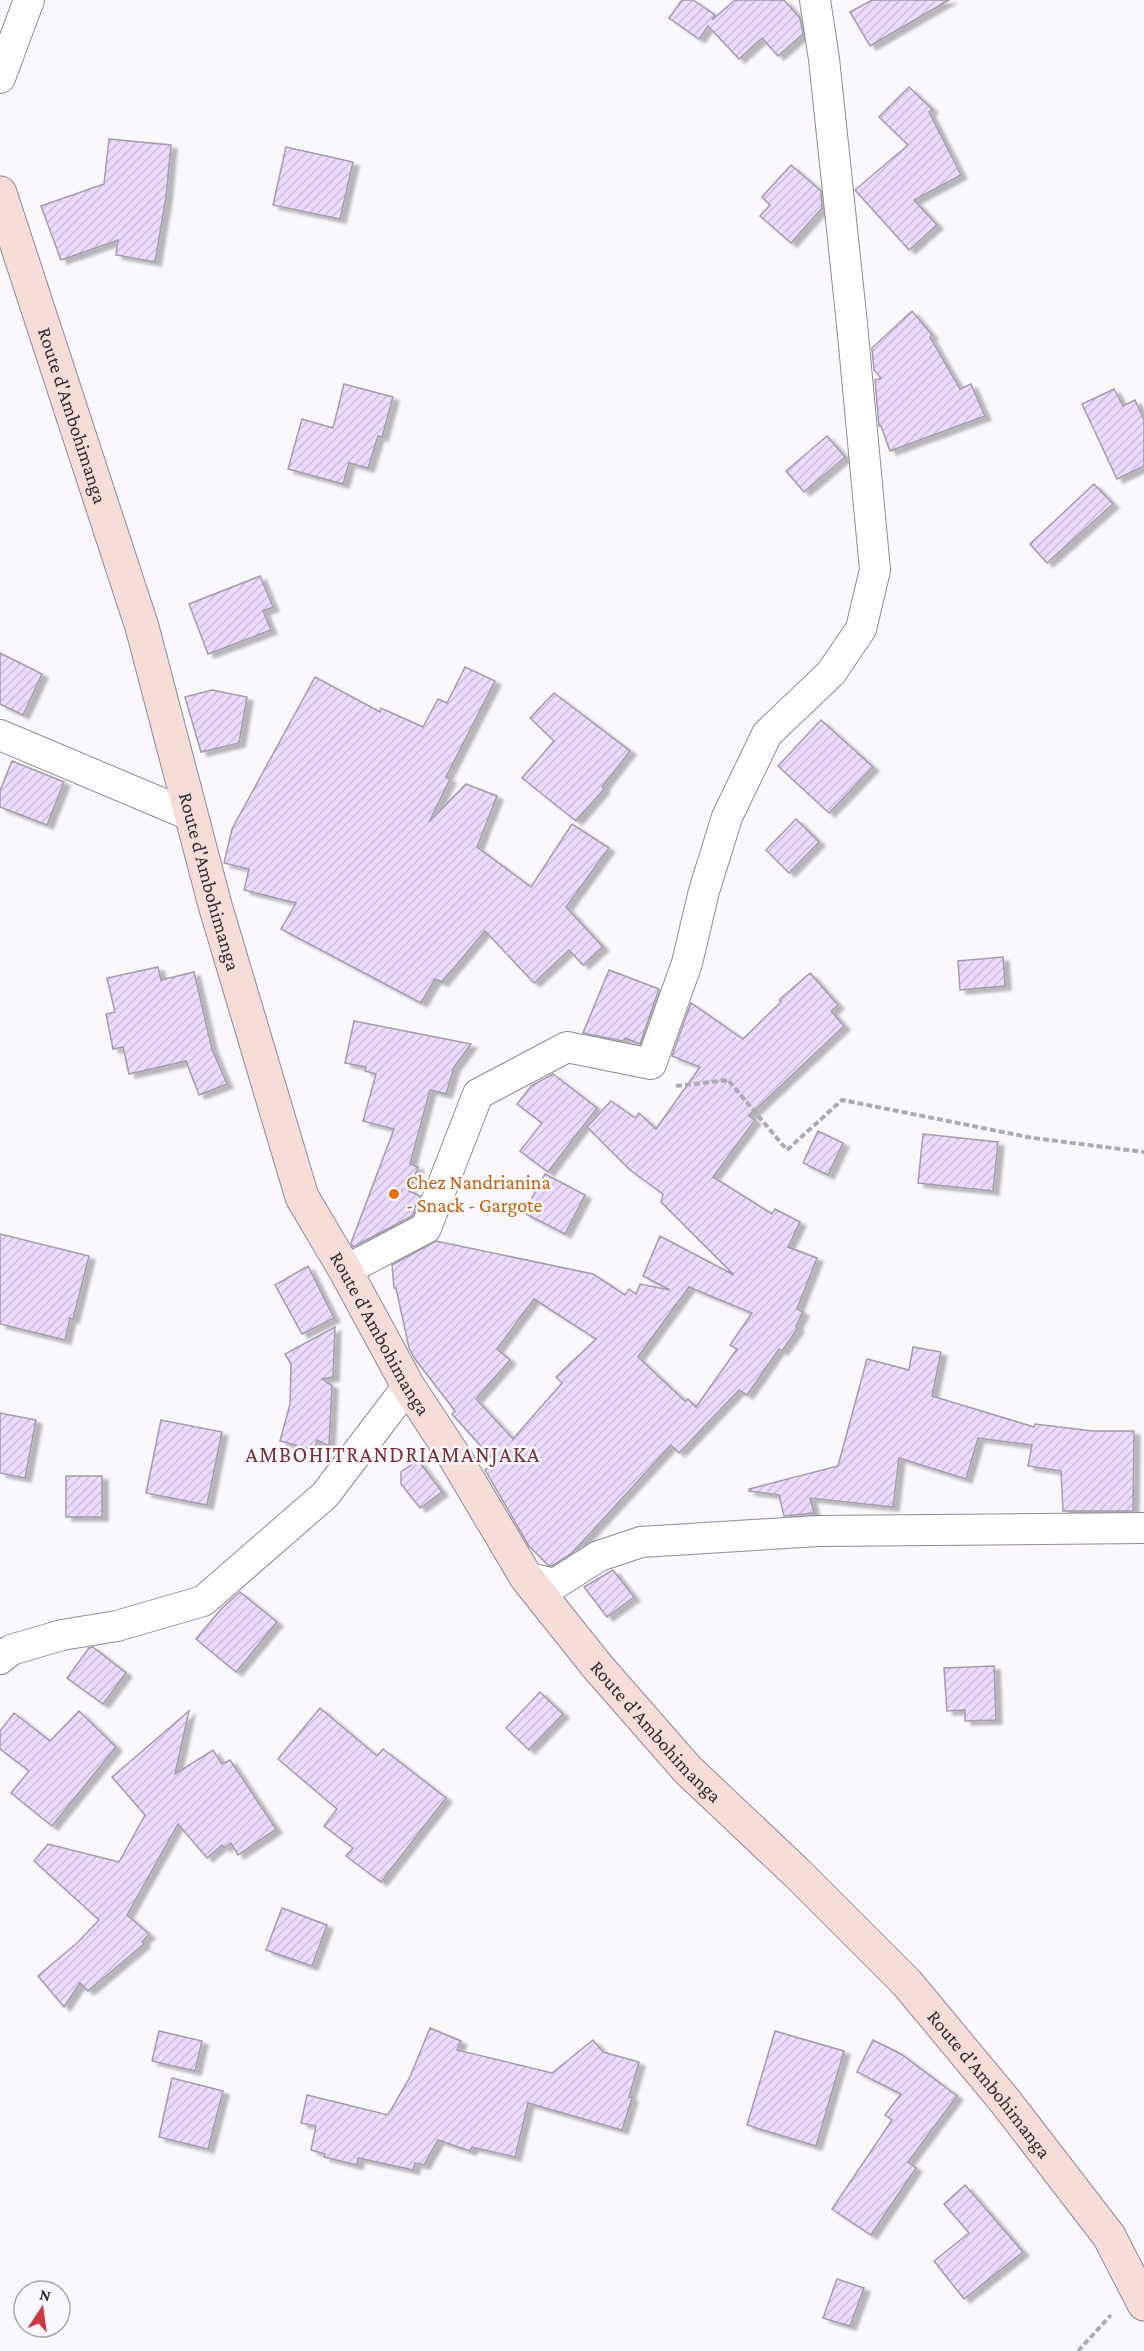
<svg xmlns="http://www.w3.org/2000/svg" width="1144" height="2351" font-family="'Crimson Pro',serif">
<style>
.building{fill:url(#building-hatch);stroke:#a39cab;stroke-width:1.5;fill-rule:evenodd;filter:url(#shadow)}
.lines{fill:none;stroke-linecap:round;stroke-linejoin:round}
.street-casing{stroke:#918a98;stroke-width:32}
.secondary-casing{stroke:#918a98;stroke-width:35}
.path{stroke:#adaab0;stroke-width:4;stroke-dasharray:6 3;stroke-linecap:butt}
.street{stroke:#fff;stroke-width:30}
.secondary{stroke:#f7ddd7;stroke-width:33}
.food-dot{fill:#e8710a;stroke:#faf7fd;stroke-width:2}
.labels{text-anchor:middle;stroke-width:5;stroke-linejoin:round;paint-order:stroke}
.street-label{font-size:20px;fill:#312e34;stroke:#faf7fd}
.food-label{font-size:20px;fill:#c56008;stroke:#faf7fd;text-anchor:start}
.quarter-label{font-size:22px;letter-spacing:1.5px;fill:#783133;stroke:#faf7fd}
</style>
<defs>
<pattern id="building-hatch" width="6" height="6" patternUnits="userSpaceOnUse" patternTransform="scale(1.5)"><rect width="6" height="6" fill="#ecdbfe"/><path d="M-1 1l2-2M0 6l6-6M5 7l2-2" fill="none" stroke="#cbbcda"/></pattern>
<filter id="shadow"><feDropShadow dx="6" dy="4" stdDeviation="1.5" flood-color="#0004"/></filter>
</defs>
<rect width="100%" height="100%" fill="#faf7fd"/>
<g class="building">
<path d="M682,0H693L715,15L712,20L735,0H784L800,18L803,34L778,56L762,38L739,59L708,26L699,39L669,18Z"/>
<path d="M872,0H949L870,46L850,12Z"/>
<path d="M909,87L932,109L929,112L961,175L914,200L937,225L909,250L855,190L908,145L879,117Z"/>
<path d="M109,139L171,145L166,197L155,262L116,255L118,240L61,260L41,206L104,184Z"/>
<path d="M286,147L353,162L340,219L273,205Z"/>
<path d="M791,165L821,191L822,208L791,243L760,216L770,205L762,197Z"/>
<path d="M912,311L932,335L930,337L960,389L971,384L985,416L890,451L881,426H879L875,380L881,378L874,370L872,348Z"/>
<path d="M344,384L393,397L382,437L378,436L368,468L349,463L343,484L288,469L302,419L333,428Z"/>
<path d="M1114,389L1123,406L1135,400L1144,420V466L1117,479L1082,404Z"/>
<path d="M827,436L845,457L804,492L786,471Z"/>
<path d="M1094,484L1113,504L1047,563L1030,544Z"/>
<path d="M260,576L273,607L263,611L271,630L208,654L189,604Z"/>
<path d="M0,653L42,674L23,715L0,704Z"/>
<path d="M465,667L495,681L446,777L450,779L429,822L466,784L497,796L477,847L531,887L572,824L609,848L566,907L603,947L583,965L569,950L534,983L485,931L442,982L435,979L421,1003L281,929L296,903L244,890L249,869L224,863L232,829L315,677L380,712L381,708L423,727L438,699L447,703Z"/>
<path d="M212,690L247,697L239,743L201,752L185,697Z"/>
<path d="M554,693L630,751L602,787L604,789L576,821L522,778L554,741L530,718Z"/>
<path d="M821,720L873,767L829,813L778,766Z"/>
<path d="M12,761L64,782L47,825L0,807V791Z"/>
<path d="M796,819L819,842L789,873L766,850Z"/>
<path d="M1003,957L1005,986L960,990L958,961Z"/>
<path d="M158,967L161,980L194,972L212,1049L227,1084L199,1095L186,1061L129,1074L123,1047L113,1049L106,1014L115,1012L107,978Z"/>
<path d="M609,970L659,989L640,1044L625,1038L623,1041L583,1033Z"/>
<path d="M810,973L838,1005L831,1011L844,1026L749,1116L755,1120L713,1177L772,1214L775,1209L800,1222L788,1247L817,1258L797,1309L803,1312L796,1326L798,1328L782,1351L779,1349L747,1395L739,1390L679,1453L671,1445L572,1553L552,1566L548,1565L529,1546L485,1470L495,1462L452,1414L455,1411L415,1359L409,1348L396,1288H394L392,1265L436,1241L593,1274L625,1295L629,1289L636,1294L640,1284L670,1290L643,1276L660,1236L734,1275L661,1202L663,1194L630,1170L587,1127L611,1101L635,1118L639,1113L656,1129L700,1067L672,1056L691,1003L743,1039L781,1002L779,1000ZM689,1287L752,1313L730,1345L737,1349L696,1407L688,1399L685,1401L638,1357ZM534,1299L596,1339L556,1377L562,1383L513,1439L476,1399L510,1360L497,1349Z"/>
<path d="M354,1021L471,1044L454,1067L446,1094L430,1090L410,1164L418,1167L409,1191L420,1196L412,1216L353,1247L351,1243L394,1129L363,1121L376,1074L365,1071L366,1067L345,1063Z"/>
<path d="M553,1074L597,1108L548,1172L520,1151L542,1123L517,1104L531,1086Z"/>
<path d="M818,1131L843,1143L828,1175L803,1163Z"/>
<path d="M923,1134L998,1142L993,1191L918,1183Z"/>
<path d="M545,1174L585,1195L565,1234L524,1213Z"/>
<path d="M0,1234L89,1256L73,1319L70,1318L65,1340L0,1324Z"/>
<path d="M308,1266L334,1318L302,1334L275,1285Z"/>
<path d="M335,1327L333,1377L322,1379L332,1386L329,1446L317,1440L314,1450L280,1441L290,1404L291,1364L285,1354Z"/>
<path d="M913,1347L941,1352L932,1396L1034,1427L1035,1424L1093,1431H1134L1133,1511H1063L1061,1471L1028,1466L1032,1445L978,1438L966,1479L899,1458L893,1507L810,1498L814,1513L784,1516L779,1495L749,1491V1489L838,1466L867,1359L909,1370Z"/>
<path d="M0,1413L36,1420L25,1478L0,1473Z"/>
<path d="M161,1420L222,1432L207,1505L146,1493Z"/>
<path d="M418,1460L442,1492L420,1508L401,1484V1472Z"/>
<rect x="66" y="1476" width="36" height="41"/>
<path d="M613,1570L634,1597L607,1617L584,1587Z"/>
<path d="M240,1592L277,1622L236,1672L196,1639L222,1608Z"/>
<path d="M93,1647L126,1673L103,1704L67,1678L89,1648Z"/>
<path d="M994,1666L996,1720L965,1721V1710L947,1711L944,1668Z"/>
<path d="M540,1692L563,1714L529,1750L506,1728Z"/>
<path d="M320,1708L377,1756L383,1749L446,1798L381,1882L346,1856L353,1848L324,1826L337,1809L278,1759Z"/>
<path d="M79,1711L116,1747L52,1826L11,1793L29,1771L0,1749V1731L14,1713L50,1741Z"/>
<path d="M189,1711L175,1774L213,1750L222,1764L230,1760L276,1829L238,1855L231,1843L224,1848L222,1845L207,1858L178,1824L127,1915L149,1934L142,1942L144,1944L88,1991L80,1983L64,2007L38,1976L77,1943L99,1920L34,1861L48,1844L119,1862L145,1815L112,1777Z"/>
<path d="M282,1908L327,1925L312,1966L266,1950Z"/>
<path d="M430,2028L461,2041L457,2050L552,2073L593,2040L603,2052L639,2062L629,2097L632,2098L622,2130L528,2103L515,2157L472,2147L470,2151L438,2140L424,2165L415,2163L413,2170L358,2158L357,2165L324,2157L325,2154L311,2150L316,2126L301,2123L307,2095L388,2115L410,2077Z"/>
<path d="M159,2031L202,2041L195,2071L152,2061Z"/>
<path d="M775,2031L844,2051L816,2146L747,2125Z"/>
<path d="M873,2040L901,2054L957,2096L908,2162L916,2168L871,2235L832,2209L892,2120L885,2115L901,2094L857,2072Z"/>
<path d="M172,2078L223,2091L208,2149L159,2137Z"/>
<path d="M965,2185L1023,2252L964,2299L934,2261L969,2233L944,2204Z"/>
<path d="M837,2279L864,2288L850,2326L823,2318Z"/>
</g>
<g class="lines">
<g class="street-casing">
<g id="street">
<path d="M0,78L29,0"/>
<path d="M0,735L192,816"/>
<path d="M344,1268H350L426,1228L478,1094L567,1047L651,1064L687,963L704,891L727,817L767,734L831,673L861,629L875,570L852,324L824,59L815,0"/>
<path d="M526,1577L555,1584L599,1556L641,1542L818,1531L1144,1528"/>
<path d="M0,1659L11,1650L62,1635L117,1626L203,1601L325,1495L408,1386"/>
</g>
</g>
<g class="secondary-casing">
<g id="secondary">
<path id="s1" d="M0,193L142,627L215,905L302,1197L344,1268L408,1386L456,1459L526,1577L597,1666L688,1770L797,1873L907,1983L1005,2101L1109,2236L1144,2304"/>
</g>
</g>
<g class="path">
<path d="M676,1086L728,1080L787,1150L842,1100L1033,1138L1144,1152"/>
<path d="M1078,2351L1111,2315"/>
</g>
<use href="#street" class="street"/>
<use href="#secondary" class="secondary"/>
</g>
<circle class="food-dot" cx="394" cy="1194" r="6"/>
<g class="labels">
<g class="street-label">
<text dy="7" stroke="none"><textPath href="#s1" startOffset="234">Route d'Ambohimanga</textPath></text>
<text dy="7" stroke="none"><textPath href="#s1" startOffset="720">Route d'Ambohimanga</textPath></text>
<text dy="7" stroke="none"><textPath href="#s1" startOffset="1206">Route d'Ambohimanga</textPath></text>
<text dy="7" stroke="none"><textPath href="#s1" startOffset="1692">Route d'Ambohimanga</textPath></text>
<text dy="7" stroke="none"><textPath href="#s1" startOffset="2178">Route d'Ambohimanga</textPath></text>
</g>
<g class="food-label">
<text x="406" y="1189">Chez Nandrianina<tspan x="406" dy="23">- Snack - Gargote</tspan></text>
</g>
<g class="quarter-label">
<text x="393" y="1462">AMBOHITRANDRIAMANJAKA</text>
</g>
</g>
<g transform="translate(42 2309) rotate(13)"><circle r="28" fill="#faf7fd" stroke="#aaa7ad" stroke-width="1.5"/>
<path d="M0-4.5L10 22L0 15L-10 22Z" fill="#ca3a45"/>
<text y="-9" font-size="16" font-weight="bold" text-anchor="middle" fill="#312e34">N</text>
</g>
</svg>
